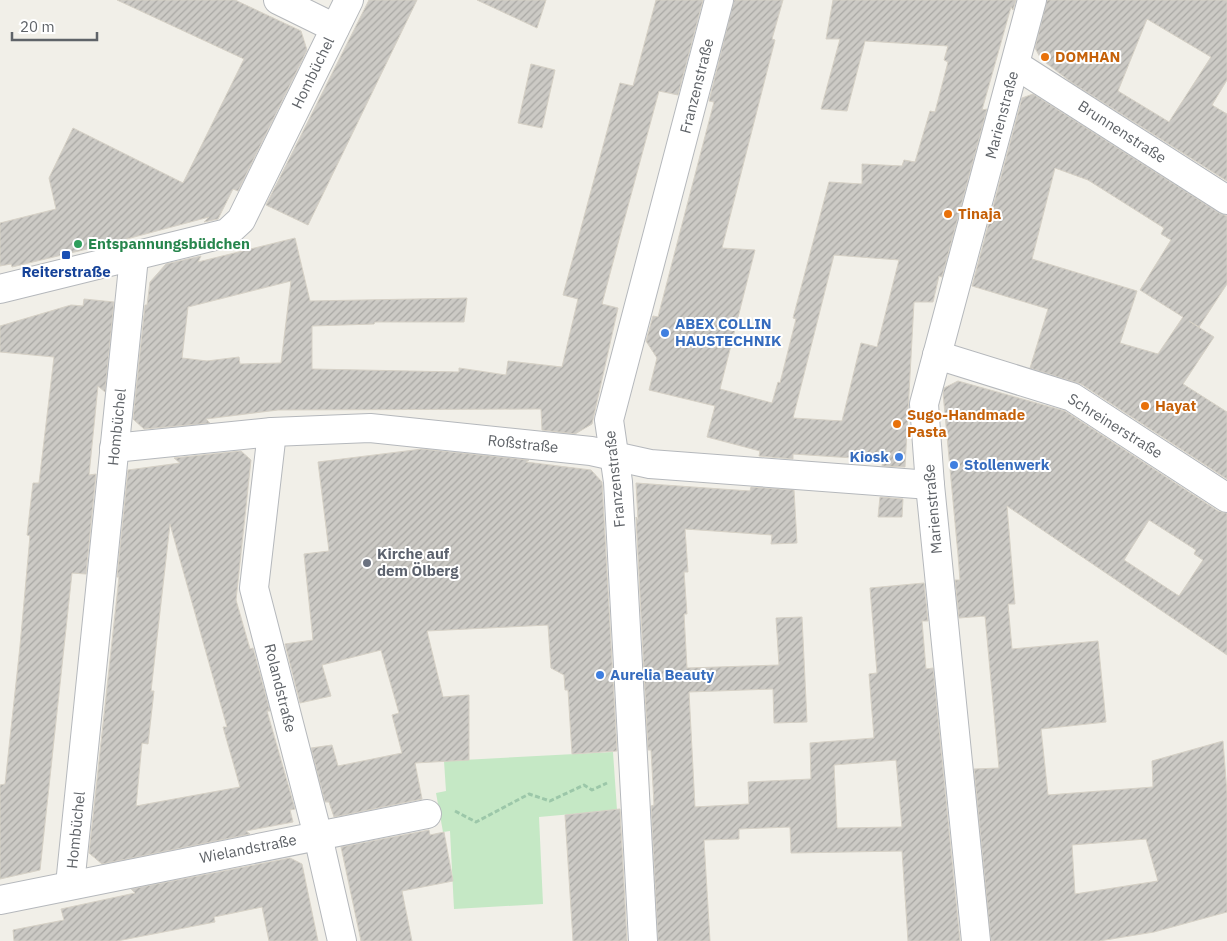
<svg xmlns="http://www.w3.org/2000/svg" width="1227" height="941" font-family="'IBM Plex Sans',sans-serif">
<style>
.green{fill:#c5e8c5}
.building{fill:url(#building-hatch);stroke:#d6d1c6;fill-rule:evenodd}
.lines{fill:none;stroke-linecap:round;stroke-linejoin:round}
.minor-casing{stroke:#b5b8bc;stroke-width:30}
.path{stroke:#9cc7a9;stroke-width:3;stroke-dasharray:5 2.5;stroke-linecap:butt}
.minor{stroke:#fff;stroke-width:28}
.food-dot{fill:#e8710a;stroke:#fff;stroke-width:2}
.leisure-dot{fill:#2e9e5b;stroke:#fff;stroke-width:2}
.transit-dot{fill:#1a4fb4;stroke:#fff;stroke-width:2}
.shop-dot{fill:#3f7fe0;stroke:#fff;stroke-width:2}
.worship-dot{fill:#6b7280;stroke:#fff;stroke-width:2}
.labels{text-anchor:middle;stroke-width:4;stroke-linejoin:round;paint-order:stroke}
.food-label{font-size:15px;font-weight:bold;fill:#c56008;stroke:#fff;text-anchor:start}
.street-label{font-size:15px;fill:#5f6368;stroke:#fff}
.leisure-label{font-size:15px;font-weight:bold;fill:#27864d;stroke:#fff;text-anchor:start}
.transit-label{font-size:15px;font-weight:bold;fill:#164399;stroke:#fff}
.shop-label{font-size:15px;font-weight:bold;fill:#366cbe;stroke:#fff;text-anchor:start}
.worship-label{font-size:15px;font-weight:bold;fill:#5b616d;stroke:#fff;text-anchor:start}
</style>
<defs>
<pattern id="building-hatch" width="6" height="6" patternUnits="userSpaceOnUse" patternTransform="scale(1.25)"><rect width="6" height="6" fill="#cccac5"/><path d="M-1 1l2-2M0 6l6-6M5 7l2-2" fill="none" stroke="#a9a8a4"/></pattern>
</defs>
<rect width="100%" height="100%" fill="#f1efe8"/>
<path class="green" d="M613,752L617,810L539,817L543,904L454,909L450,831L443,832L436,793L446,791L444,761Z"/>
<g class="building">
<path d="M117,0H235L301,31L307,50L238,191L233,189L218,219L204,222L209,217L108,244L12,267L11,264L0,266V223L56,209L49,178L73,128L183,183L244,59Z"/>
<path d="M369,0H417L308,225L266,205Z"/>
<path d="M477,0H546L537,28Z"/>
<path d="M656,0H703L678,95L659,91L621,232L602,304L618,308L592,424L575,434L542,430L541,409L278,410L206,419L210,423L144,429L133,419L145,305H147L150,282L166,264L201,256L198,262L295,238L310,301L467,298L464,322H375L374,324L312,326V369L459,372V368L506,375L508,361L562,367L578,299L563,295L620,83L633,86ZM291,281L281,363L240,364L239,357L207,361L182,358L188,307Z"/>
<path d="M734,0H783L772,39L775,40L722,248L755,250L720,389L772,403L778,382L780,383L796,319L793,318L829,182L862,184V164L902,166L904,160L915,162L930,111L935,112L948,62L944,60L948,46L865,41L847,111L821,109L840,39H826L833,0H1016L1013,10L1011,7L982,110L987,109L942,277L939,276L933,302H914L905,467L882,466L883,460L793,454V459L759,456L760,451L707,437L715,406L649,390L657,358L646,341L653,316L658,317L679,236L714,102L709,101ZM834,255L899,260L877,347L861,343L842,421L793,418Z"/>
<path d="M1047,0H1227V80L1212,105L1227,114V181L1071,82L1041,59L1035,48ZM1147,19L1211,57L1169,122L1118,91Z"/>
<path d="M531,64L555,70L542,128L518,123Z"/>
<path d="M1033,94L1219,213L1227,216V284L1199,327L1189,321L1214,337L1183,384L1227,412V479L1081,384L1030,368L1048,309L972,286L1022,98ZM1055,168L1088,180L1164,228L1161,234L1171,240L1140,290L1183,317L1158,354L1120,343L1137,291L1032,259Z"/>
<path d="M84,299L114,302L105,392L98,386L89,475L96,474L86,574L72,573L40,870L0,879V785L5,784L20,646L30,536L27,535L33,483H39L54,357L0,352V326L71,305L83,306Z"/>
<path d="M958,381L1065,411L1218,511L1227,513V655L1007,506L1015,604H1008L1012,649L1098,641L1106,722L1041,729L1048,795L1153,787L1152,761L1223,741L1227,793V912L1154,932L1099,941H991L974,769L999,768L985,616L959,618L955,580H960L958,555L943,393L944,388ZM1149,520L1196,550L1194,554L1203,560L1179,596L1124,560ZM1146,839L1158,881L1075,894L1072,845Z"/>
<path d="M422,449L529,460L526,462L591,470L602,482L617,751L572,754L568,690H565L564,675L551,668L548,625L427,631L443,697L469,695V760L415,763L422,799L334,817L329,802H325L311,748L332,745L338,766L402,753L392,715L399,713L381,650L322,665L331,696L300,703L285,644L313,640L304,554L329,551L318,462Z"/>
<path d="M241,451L251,460L236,600L250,649L253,648L270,711H267L295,809L290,810L293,822L246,831L250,834L102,864L89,853L119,577H117L128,470L180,463L174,458ZM170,524L227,727H223L240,787L136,806L142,743L148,744L154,691H151Z"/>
<path d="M636,483L750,491L751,487L794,490L797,543L771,544L772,535L685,529L688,572H684L687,614H684L687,668L779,665L776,618L802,617L807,722L774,723L773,689L689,692L695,807L749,804L748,782L811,779L810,743L874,738L869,674L877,673L870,588L924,583L928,621H922L926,669L933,668L960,941H908L902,851L791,853L790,827L739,829V839L704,840L710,941H658L651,806L654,805L651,750H648L636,517L638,520ZM896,760L902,827L837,828L834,765Z"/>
<path d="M880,497L903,499L902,517H878Z"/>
<path d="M620,809L627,941H573L565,815Z"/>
<path d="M429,830L430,835L444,832L453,881L402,891L412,941H361L341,847Z"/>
<path d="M290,858L302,864L318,941H269L262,907L214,917L215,922L117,941H14L13,930L64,920L61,909L135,893L131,889Z"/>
</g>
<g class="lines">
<g class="minor-casing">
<g id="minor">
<path d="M278,0L335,28"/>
<path d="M1016,65L1227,200"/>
<path d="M0,289L227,233L241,220L349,0"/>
<path d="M937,355L1072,397L1227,498"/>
<path d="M272,432L254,588L318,836L342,941"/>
<path d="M114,448L272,432L370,428L591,451L650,464L930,485"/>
<path d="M70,885L134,257"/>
<path d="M0,900L427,814"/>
<path d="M643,941L618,482L609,420L719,0"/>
<path d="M976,941L930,485L924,404L1032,0"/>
</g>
</g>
<path class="path" d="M455,811L476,822L529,794L550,801L584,785L592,790L607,783"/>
<use href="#minor" class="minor"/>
</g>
<g class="food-dot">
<circle cx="1045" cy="57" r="5"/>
<circle cx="948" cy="214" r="5"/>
<circle cx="1145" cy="406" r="5"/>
<circle cx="897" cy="424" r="5"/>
</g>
<circle class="leisure-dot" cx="78" cy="244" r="5"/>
<rect class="transit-dot" x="61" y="250" width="10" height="10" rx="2.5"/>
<g class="shop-dot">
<circle cx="665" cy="333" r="5"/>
<circle cx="899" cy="457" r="5"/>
<circle cx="954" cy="465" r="5"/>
<circle cx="600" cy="675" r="5"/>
</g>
<circle class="worship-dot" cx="367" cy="563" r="5"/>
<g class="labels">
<g class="food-label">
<text x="1055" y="62">DOMHAN</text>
<text x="958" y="219">Tinaja</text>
<text x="1155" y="411">Hayat</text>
<text x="907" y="420">Sugo-Handmade<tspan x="907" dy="17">Pasta</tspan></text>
</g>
<g class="street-label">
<text transform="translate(313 73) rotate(-64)" y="5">Hombüchel</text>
<text transform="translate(697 86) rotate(-76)" y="5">Franzenstraße</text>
<text transform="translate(1002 115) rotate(-75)" y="5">Marienstraße</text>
<text transform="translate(1122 132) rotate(33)" y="5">Brunnenstraße</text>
<text transform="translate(1115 426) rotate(32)" y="5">Schreinerstraße</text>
<text transform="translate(117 427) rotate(-84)" y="5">Hombüchel</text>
<text transform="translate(523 444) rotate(6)" y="5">Roßstraße</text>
<text transform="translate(615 479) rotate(-96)" y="5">Franzenstraße</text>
<text transform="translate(933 509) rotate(-95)" y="5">Marienstraße</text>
<text transform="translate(280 688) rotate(76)" y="5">Rolandstraße</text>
<text transform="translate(76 830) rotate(-84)" y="5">Hombüchel</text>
<text transform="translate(248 849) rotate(-11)" y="5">Wielandstraße</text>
</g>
<g class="leisure-label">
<text x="88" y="249">Entspannungsbüdchen</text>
</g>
<g class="transit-label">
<text x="66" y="277">Reiterstraße</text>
</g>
<g class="shop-label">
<text x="675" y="329">ABEX COLLIN<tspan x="675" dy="17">HAUSTECHNIK</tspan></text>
<text x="889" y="462" text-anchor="end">Kiosk</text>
<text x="964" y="470">Stollenwerk</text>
<text x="610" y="680">Aurelia Beauty</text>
</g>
<g class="worship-label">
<text x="377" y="559">Kirche auf<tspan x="377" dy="17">dem Ölberg</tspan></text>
</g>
</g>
<path d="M12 32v8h85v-8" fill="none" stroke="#5f6368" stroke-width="2.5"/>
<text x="20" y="32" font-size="15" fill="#5f6368" stroke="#ffffff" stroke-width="4" paint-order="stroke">20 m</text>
</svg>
